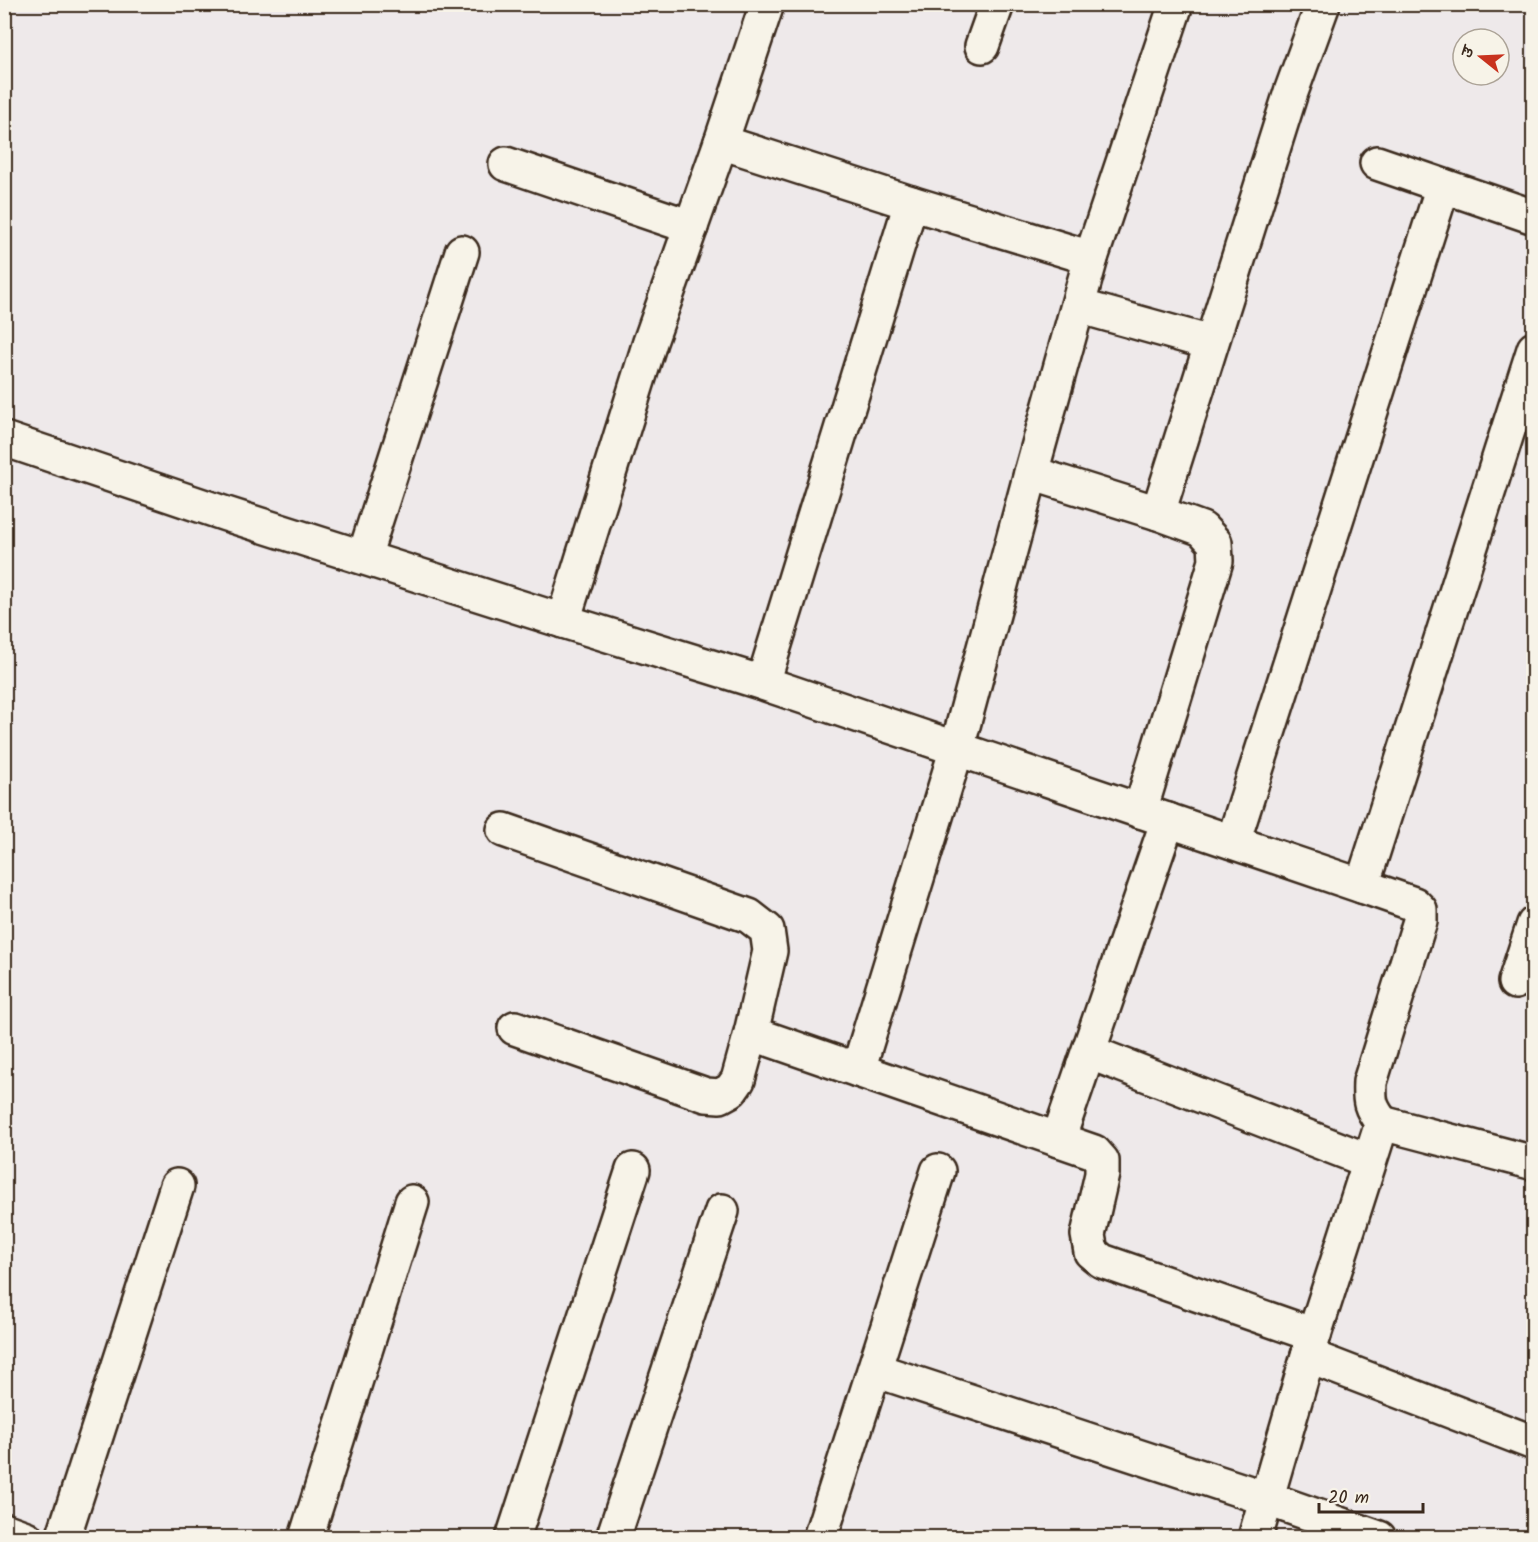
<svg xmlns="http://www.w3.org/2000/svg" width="1538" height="1542" font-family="Kalam,'Playpen Sans Deva',sans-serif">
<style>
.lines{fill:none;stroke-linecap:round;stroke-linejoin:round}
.minor-casing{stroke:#3b2a1e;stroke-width:38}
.minor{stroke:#f7f3e8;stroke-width:33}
</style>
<rect width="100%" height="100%" fill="#eee9ea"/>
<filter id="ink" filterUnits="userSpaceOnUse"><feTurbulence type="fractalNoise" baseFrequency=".0167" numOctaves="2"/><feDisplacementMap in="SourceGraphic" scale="12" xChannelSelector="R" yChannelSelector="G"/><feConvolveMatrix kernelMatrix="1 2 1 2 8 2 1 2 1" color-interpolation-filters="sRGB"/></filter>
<g filter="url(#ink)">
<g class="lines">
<g class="minor-casing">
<g id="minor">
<path d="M982,46L997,4"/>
<path d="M721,142L911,203L1091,258"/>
<path d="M1377,163L1534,217"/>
<path d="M506,164L691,227"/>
<path d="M1078,306L1211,343"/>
<path d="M4,439L226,514L563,621L763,683L1362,886L1534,349"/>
<path d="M1031,473L1158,513L1202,529L1215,543L1216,561L1140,811"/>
<path d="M1158,513L1291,92L1323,4"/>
<path d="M364,557L462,252"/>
<path d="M563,621L650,342L721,142L767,4"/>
<path d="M763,683L911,203"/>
<path d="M504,830L749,916L767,930L770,951L751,1033L738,1080L731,1090L720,1096L706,1095L515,1028"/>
<path d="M1233,842L1443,186"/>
<path d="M1362,886L1414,904L1420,910V921L1370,1082C1369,1102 1370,1107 1382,1123"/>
<path d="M1515,982L1534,924"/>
<path d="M751,1033L1094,1152L1102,1161V1174L1088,1235L1091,1252L1102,1261L1314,1335"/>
<path d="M1089,1052L1369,1161"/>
<path d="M858,1070L957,748L1031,473L1091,258L1176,4"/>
<path d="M1058,1140L1168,820"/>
<path d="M1308,1356L1534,1443"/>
<path d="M875,1370L1268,1499L1379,1538"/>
<path d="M4,1530L26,1538"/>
<path d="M63,1538L177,1186"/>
<path d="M306,1538L412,1202"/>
<path d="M513,1538L633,1170"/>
<path d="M613,1538L722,1211"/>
<path d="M820,1538L938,1171"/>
<path d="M1255,1538L1314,1335L1382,1123L1534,1163"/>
</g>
</g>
<use href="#minor" class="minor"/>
</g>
</g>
<rect width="1538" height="1542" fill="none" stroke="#f7f3e8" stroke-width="24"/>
<rect x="12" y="12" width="1514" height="1518" fill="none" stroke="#3b2a1e" stroke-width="2" filter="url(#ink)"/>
<g transform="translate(1481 57) rotate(288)"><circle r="28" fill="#f7f3e8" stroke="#aca397" stroke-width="1.5"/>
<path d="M0-4.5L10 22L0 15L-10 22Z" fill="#c8321e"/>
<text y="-9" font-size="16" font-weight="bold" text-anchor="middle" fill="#3b2a1e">उ</text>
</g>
<path d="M1319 1503v9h104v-9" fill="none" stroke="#3b2a1e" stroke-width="3"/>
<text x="1328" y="1503" font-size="18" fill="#3b2a1e" stroke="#f7f3e8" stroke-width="4.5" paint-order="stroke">20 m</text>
</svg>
